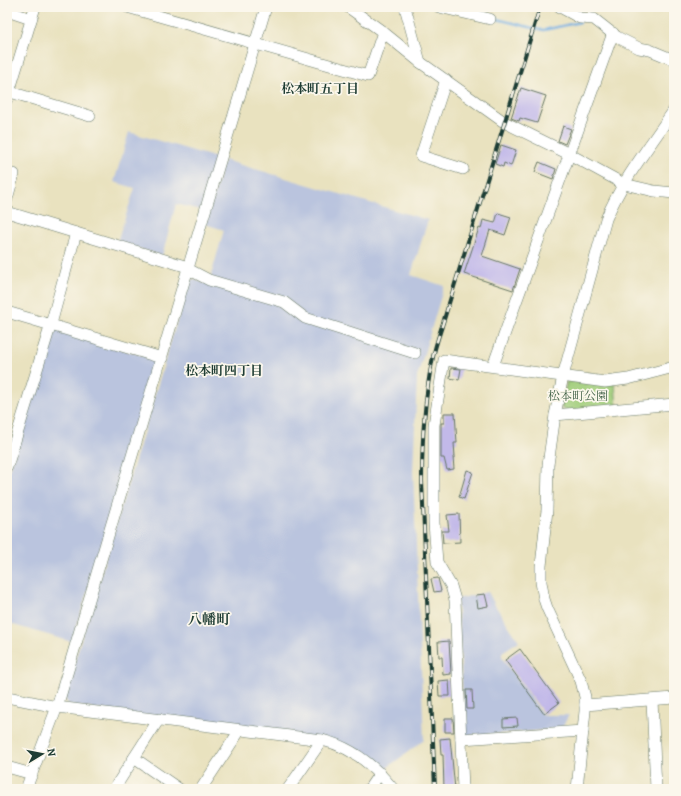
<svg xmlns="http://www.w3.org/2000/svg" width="681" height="796" font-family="Alegreya,'Noto Serif JP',serif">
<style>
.industrial{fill:#bac4de}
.green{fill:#a1ce7b;stroke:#608658}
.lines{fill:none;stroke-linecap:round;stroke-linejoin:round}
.stream{stroke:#6face0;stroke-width:2.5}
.building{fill:#c2b9e9}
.minor-casing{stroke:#667765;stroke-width:12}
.minor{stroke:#fff;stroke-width:11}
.rail-casing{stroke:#1f3d34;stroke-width:4}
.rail{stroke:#fbf7ec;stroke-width:2.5;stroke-dasharray:8;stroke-linecap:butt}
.labels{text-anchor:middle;stroke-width:3.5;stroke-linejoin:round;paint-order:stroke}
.park-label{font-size:12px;fill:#406146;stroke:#fbf7ec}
.neighbourhood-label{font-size:13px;font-weight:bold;fill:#1f3d34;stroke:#fbf7ec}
.quarter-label{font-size:14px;font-weight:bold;fill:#1f3d34;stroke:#fbf7ec}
</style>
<rect width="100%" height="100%" fill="#fbf7ec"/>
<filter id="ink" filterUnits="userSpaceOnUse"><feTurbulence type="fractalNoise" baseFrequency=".025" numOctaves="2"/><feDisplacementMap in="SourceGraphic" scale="8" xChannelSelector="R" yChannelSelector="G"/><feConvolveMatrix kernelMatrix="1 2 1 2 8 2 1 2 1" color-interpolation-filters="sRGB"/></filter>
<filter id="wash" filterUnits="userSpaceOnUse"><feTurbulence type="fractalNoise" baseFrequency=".012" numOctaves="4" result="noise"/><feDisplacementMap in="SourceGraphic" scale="16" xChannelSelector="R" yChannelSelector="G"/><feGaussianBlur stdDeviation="0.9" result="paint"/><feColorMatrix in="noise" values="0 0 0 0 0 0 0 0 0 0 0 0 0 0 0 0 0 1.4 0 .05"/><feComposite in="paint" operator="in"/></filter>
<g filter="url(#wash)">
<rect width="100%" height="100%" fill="#e9e2bf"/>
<g class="industrial">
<path d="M129,132L217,158L201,210L176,204L162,256L117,242L135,188L114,182Z"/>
<path d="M224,160L428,220L411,275L444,286L417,377L413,472L424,740L384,770L360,751L69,705L64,697L189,281L194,279L205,283L211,276L224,230L205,224Z"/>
<path d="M53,328L158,360L72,642L7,623V477Z"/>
<path d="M488,592L496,607L519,641L502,652V658L542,714L544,715H569L561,729L468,736L465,733L457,599Z"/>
</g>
<path class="green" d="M567,381L615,384L617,406L571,411L561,408Z"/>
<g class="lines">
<path class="stream" d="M493,18L537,29L544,30L580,22"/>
</g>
<g id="blocks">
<g class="building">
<path d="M521,88L546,96L537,123L520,118L519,121L511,118Z"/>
<path d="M563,126L571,129L565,144L558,141Z"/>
<path d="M501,145L516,150L511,166L504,163L503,167L495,164Z"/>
<path d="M539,162L556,169L553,179L535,172Z"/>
<path d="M498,213L511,217L505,235L490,230L482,256L520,269L513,290L464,274L479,228L481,229L483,220L495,223Z"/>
<path d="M451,368L461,369L459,380L450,378Z"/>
<path d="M444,413H455L457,443H454L455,457H453L454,469L447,470L444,458H441V423H444Z"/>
<path d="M467,470L473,472L464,499L459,497Z"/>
<path d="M459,514L460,542L443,543L442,531H449L447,515Z"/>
<path d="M438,578L441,591L434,592L431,579Z"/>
<path d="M485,594L488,606L478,608L476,595Z"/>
<path d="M449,641L451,674L443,675L442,657H439L438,642Z"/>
<path d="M520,649L559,703L544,714L505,660Z"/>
<path d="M449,680L450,696H439L438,681Z"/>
<path d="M466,690H472L473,709H467Z"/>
<path d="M445,718H453L454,732H445Z"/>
<path d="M517,718L518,726L503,727V719Z"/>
<path d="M450,738L455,789H444L443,755H441L440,739Z"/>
</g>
</g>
</g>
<g filter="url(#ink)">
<use href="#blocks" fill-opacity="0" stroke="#667765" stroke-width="1"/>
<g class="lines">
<g class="minor-casing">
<g id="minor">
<path d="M127,7L368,76L383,32"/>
<path d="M348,7L383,32L420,62L504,122L569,154L624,184L654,191L674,193"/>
<path d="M405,7L420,62"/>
<path d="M439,7L490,19"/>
<path d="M560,7L580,18L594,19L617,37L639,48L650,50L674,60"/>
<path d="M7,11L31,19"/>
<path d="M446,80L421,156L463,169"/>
<path d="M7,91L90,116"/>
<path d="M7,99L35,7"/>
<path d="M7,199L14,174"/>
<path d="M7,212L188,267"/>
<path d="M188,269L209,280L284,302L305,318L415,353"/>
<path d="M7,312L162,358"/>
<path d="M493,366L613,33"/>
<path d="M555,415L674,404"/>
<path d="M7,467L51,324L76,233"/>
<path d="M7,697L57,707L322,740C352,747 374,765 393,789"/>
<path d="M652,700L656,789"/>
<path d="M585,705L674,698"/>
<path d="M461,739L583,731"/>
<path d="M134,758L179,789"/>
<path d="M7,767L32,774"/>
<path d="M26,789L57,707L266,7"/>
<path d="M114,789L159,719"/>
<path d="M201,789L240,730"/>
<path d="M288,789L322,740"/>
<path d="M369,789L380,773"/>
<path d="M463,789L455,600L451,586L437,562L434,523V425L444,360L605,382L628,379L674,367"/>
<path d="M577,789L585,711V697L581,681L547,608L544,599L541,582V566L547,510L548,465L555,415L563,376L606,219C622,180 650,146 674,110"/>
</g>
</g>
<use href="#minor" class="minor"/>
<g class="rail-casing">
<path id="rail" d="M435,789L422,481C422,441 424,401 432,362C434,350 438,338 442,326L540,7"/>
</g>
<use href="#rail" class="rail"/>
</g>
</g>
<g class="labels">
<g class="park-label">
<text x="578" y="400">松本町公園</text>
</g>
<g class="neighbourhood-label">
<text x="320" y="93">松本町五丁目</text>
<text x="224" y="375">松本町四丁目</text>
</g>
<g class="quarter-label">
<text x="209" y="624">八幡町</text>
</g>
</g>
<rect width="681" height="796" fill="none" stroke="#fbf7ec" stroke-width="24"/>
<g transform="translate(42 754) rotate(80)" stroke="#fbf7ec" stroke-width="3" paint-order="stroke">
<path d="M0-3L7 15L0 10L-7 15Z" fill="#1f3d34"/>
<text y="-6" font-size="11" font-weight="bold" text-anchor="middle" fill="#1f3d34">N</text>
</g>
</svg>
